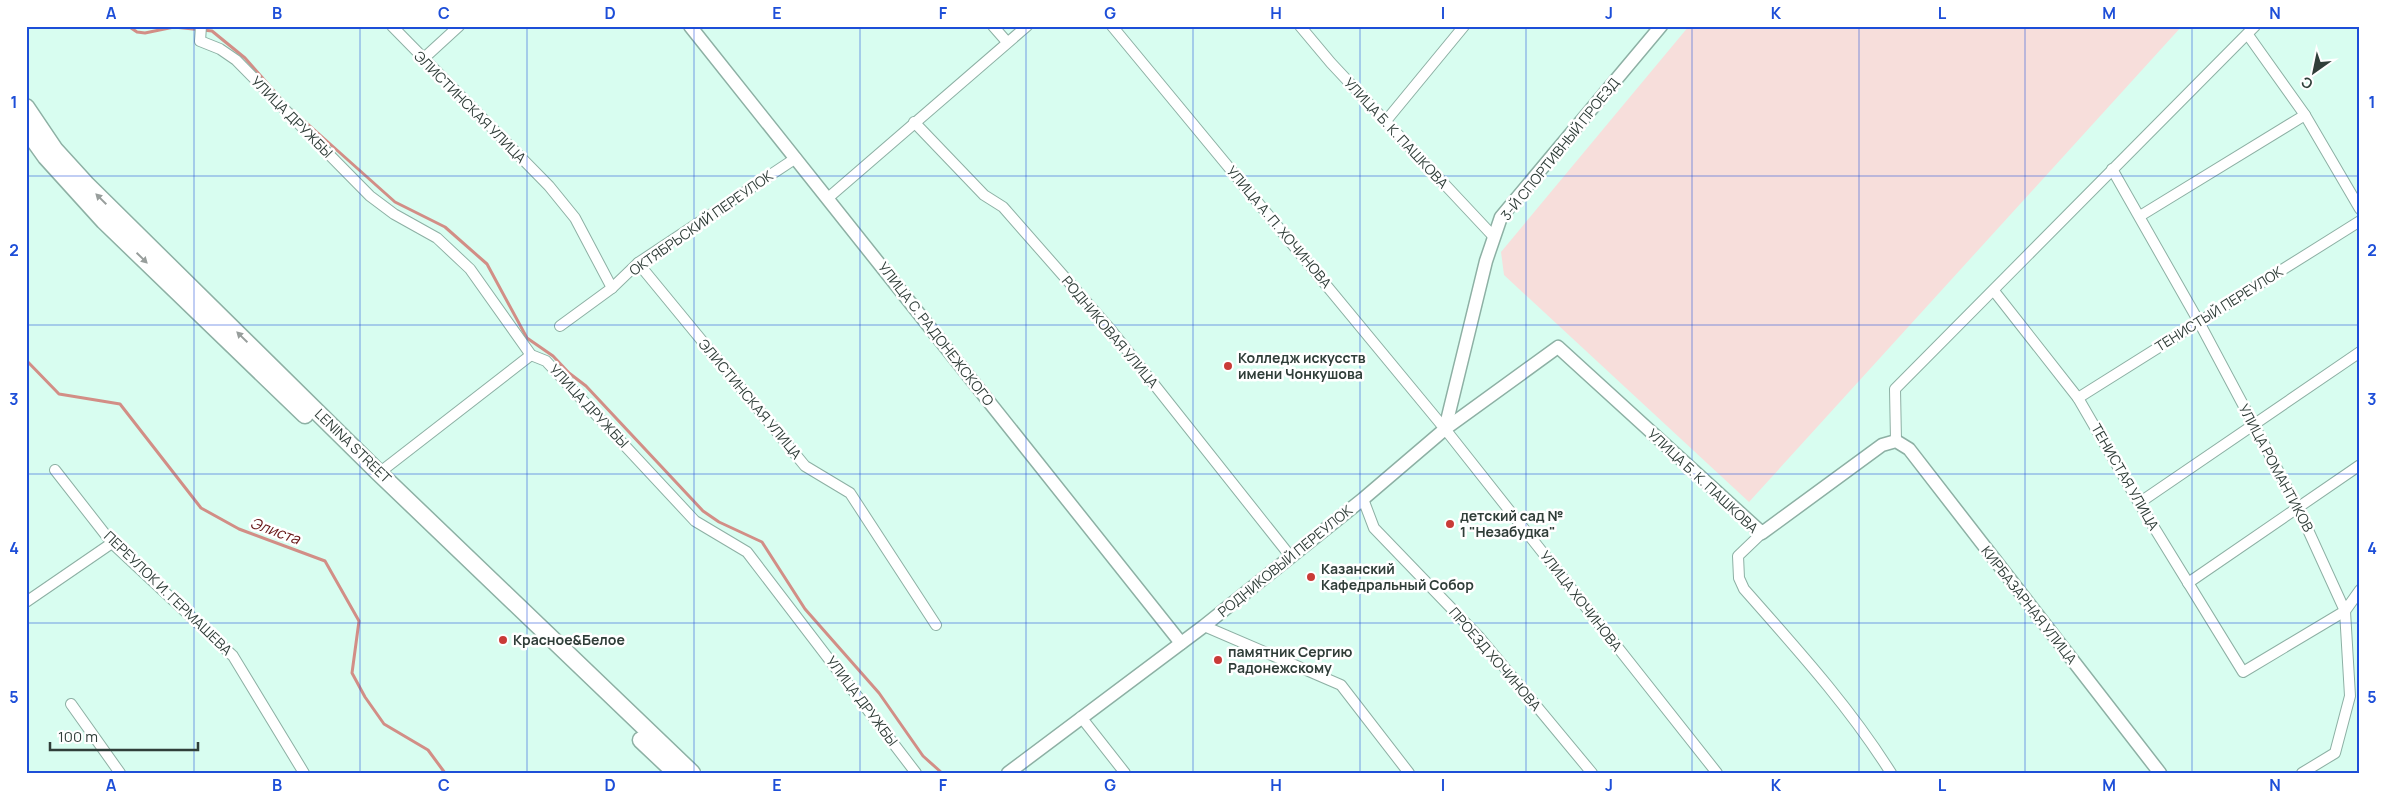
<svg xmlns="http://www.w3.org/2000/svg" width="2386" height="799" font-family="Manrope,sans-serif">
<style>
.green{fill:#f7dedb}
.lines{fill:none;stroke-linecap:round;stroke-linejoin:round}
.stream{stroke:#d28e86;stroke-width:3}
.minor-casing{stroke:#8db0a4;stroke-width:12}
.tertiary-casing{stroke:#8db0a4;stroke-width:15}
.primary-casing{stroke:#8db0a4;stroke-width:19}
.minor{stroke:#fff;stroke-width:10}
.tertiary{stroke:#fff;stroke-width:12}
.primary{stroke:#fff;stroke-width:16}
.oneway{fill:#989e9c}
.grid{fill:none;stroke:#1d4ed8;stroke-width:1;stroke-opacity:0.55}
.poi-dot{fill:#c93b37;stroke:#fff;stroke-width:2}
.labels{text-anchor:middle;stroke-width:5;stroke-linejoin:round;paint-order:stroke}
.street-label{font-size:14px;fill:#303e39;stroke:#fff}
.poi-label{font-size:14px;font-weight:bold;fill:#303e39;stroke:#fff;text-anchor:start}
.water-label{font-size:15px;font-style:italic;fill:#641212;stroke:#fff}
.neatline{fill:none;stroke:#1d4ed8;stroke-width:2}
.grid-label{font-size:16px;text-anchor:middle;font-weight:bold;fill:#1d4ed8}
</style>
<rect width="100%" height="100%" fill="#d8fdf0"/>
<path class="green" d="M1689,26H2182L1749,502L1504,275L1501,252Z"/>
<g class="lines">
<g class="stream">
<path d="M128,26L137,32L145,33L174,27L212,31L245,58L281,99"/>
<path d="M292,110L395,202L445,227L487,264L527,338L553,356L569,373L586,386L703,511L719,522L762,542L805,609L879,693L923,756L942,773"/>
<path d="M26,360L59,394L120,404L201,508L239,529L325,561L359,621L352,673L365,697L384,724L428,750L445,773"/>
</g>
<g class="minor-casing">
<g id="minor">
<path d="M201,26L200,41L220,49L236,60L370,196L394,214L437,238L470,269L531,355L546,361L695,521L747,552L916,773"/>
<path d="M392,26L549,186L575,218L612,288"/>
<path d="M993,26L1007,42"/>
<path d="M1112,26L1445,429L1717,773"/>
<path d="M1300,26L1331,63L1494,237"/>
<path d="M2248,35L2305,115L2360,209"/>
<path d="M423,59L459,26"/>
<path d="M914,122L984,195L1003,207L1111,330L1291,557"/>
<path d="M1385,122L1464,26"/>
<path d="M2112,169L2199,322L2298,508L2345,611L2350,696L2335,753L2302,773"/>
<path d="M828,198L1027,26"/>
<path d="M2140,216L2305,115"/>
<path d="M638,263L805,466L850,493L936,625"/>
<path d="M1994,291L2078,398L2139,503L2243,672L2345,611L2360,590"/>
<path d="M560,326L612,288L638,263L796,158"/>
<path d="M2078,398L2360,221"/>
<path d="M1896,441L1895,389L2255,26"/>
<path d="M55,470L112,543L233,656L304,773"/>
<path d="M379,473L531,355"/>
<path d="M1363,499L1374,528L1480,638L1592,773"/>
<path d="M2139,503L2360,352"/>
<path d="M1762,533L1738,556L1739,578L1744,589C1796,648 1849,706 1891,773"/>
<path d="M2188,583L2360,465"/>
<path d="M26,602L112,543"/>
<path d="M1204,626L1341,685L1409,773"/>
<path d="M71,704L120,773"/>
<path d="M1081,717L1125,773"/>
</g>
</g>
<g class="tertiary-casing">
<g id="tertiary">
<path d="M690,26L1181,643"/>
<path d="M1445,429L1486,261L1501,217L1661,26"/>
<path d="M1008,773L1204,626L1363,499L1445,429L1558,347L1762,533L1882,445L1896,441L1909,449L2160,773"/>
</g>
</g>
<g class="primary-casing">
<g id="primary">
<path d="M26,107L55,150L86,184L379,473L692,773"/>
<path d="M26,129L46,157L104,221L305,415"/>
<path d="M641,740L676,773"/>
</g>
</g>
<use href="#minor" class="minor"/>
<use href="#tertiary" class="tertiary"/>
<use href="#primary" class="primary"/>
</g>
<defs><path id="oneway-solid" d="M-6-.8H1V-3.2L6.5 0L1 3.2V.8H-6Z" transform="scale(1.25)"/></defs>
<g class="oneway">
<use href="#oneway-solid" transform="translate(101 199) rotate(-135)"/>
<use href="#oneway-solid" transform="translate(142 258) rotate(44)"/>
<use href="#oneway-solid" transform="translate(242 337) rotate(-136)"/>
</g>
<path class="grid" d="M194,26V773M360,26V773M527,26V773M694,26V773M860,26V773M1026,26V773M1193,26V773M1360,26V773M1526,26V773M1692,26V773M1859,26V773M2025,26V773M2192,26V773M26,176H2360M26,325H2360M26,474H2360M26,623H2360"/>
<g class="poi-dot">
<circle cx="1228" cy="366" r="5"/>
<circle cx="1450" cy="524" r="5"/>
<circle cx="1311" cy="577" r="5"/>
<circle cx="503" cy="640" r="5"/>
<circle cx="1218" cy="660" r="5"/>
</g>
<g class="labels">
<g class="street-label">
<text transform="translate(470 107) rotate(45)" y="5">ЭЛИСТИНСКАЯ УЛИЦА</text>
<text transform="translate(292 117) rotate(45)" y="5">УЛИЦА ДРУЖБЫ</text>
<text transform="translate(1396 133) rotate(47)" y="5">УЛИЦА Б. К. ПАШКОВА</text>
<text transform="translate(1560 149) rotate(-51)" y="5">3-Й СПОРТИВНЫЙ ПРОЕЗД</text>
<text transform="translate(701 223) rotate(-35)" y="5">ОКТЯБРЬСКИЙ ПЕРЕУЛОК</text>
<text transform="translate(1279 227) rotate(50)" y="5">УЛИЦА А. П. ХОЧИНОВА</text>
<text transform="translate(2219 309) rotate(-32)" y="5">ТЕНИСТЫЙ ПЕРЕУЛОК</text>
<text transform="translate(1110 332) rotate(50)" y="5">РОДНИКОВАЯ УЛИЦА</text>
<text transform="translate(936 334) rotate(52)" y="5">УЛИЦА С. РАДОНЕЖСКОГО</text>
<text transform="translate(750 399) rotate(50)" y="5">ЭЛИСТИНСКАЯ УЛИЦА</text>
<text transform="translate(589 406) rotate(47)" y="5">УЛИЦА ДРУЖБЫ</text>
<text transform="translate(353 446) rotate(44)" y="5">LENINA STREET</text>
<text transform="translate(2276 468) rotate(62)" y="5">УЛИЦА РОМАНТИКОВ</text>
<text transform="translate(2125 477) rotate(60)" y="5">ТЕНИСТАЯ УЛИЦА</text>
<text transform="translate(1703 481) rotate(43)" y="5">УЛИЦА Б. К. ПАШКОВА</text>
<text transform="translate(1285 561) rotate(-39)" y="5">РОДНИКОВЫЙ ПЕРЕУЛОК</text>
<text transform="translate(168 593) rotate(44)" y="5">ПЕРЕУЛОК И. ГЕРМАШЕВА</text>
<text transform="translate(1581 601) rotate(52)" y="5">УЛИЦА ХОЧИНОВА</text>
<text transform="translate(2029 605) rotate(52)" y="5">КИРБАЗАРНАЯ УЛИЦА</text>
<text transform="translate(1495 659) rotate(49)" y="5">ПРОЕЗД ХОЧИНОВА</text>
<text transform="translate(862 701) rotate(53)" y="5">УЛИЦА ДРУЖБЫ</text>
</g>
<g class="poi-label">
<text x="1238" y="363">Колледж искусств<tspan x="1238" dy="16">имени Чонкушова</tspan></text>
<text x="1460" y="521">детский сад №<tspan x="1460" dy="16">1 "Незабудка"</tspan></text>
<text x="1321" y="574">Казанский<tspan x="1321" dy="16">Кафедральный Собор</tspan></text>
<text x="513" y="645">Красное&amp;Белое</text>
<text x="1228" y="657">памятник Сергию<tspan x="1228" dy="16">Радонежскому</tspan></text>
</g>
<g class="water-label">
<text transform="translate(275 531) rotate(20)" y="5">Элиста</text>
</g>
</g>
<rect width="2386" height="799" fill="none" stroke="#ffffff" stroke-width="55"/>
<g transform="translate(2314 72) rotate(213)" stroke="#ffffff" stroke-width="4" paint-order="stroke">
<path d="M0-4L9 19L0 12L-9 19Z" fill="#303e39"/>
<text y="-8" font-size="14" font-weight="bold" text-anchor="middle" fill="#303e39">С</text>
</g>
<path d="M50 742v8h148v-8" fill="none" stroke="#303e39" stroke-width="2.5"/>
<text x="58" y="742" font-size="15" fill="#303e39" stroke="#ffffff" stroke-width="4" paint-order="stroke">100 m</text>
<rect x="28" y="28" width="2330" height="744" class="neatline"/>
<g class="grid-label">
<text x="111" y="19">A</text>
<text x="277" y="19">B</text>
<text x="444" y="19">C</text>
<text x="610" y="19">D</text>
<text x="777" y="19">E</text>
<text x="943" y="19">F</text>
<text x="1110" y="19">G</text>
<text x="1276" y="19">H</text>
<text x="1443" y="19">I</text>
<text x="1609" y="19">J</text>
<text x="1776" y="19">K</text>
<text x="1942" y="19">L</text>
<text x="2109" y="19">M</text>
<text x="2275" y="19">N</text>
<text x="14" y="108">1</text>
<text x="2372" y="108">1</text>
<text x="14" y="256">2</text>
<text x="2372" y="256">2</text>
<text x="14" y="405">3</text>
<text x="2372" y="405">3</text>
<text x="14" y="554">4</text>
<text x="2372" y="554">4</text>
<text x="14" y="703">5</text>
<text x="2372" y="703">5</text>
<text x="111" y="791">A</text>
<text x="277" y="791">B</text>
<text x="444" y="791">C</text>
<text x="610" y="791">D</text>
<text x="777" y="791">E</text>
<text x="943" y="791">F</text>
<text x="1110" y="791">G</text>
<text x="1276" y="791">H</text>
<text x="1443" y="791">I</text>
<text x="1609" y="791">J</text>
<text x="1776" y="791">K</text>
<text x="1942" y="791">L</text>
<text x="2109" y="791">M</text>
<text x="2275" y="791">N</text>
</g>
</svg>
